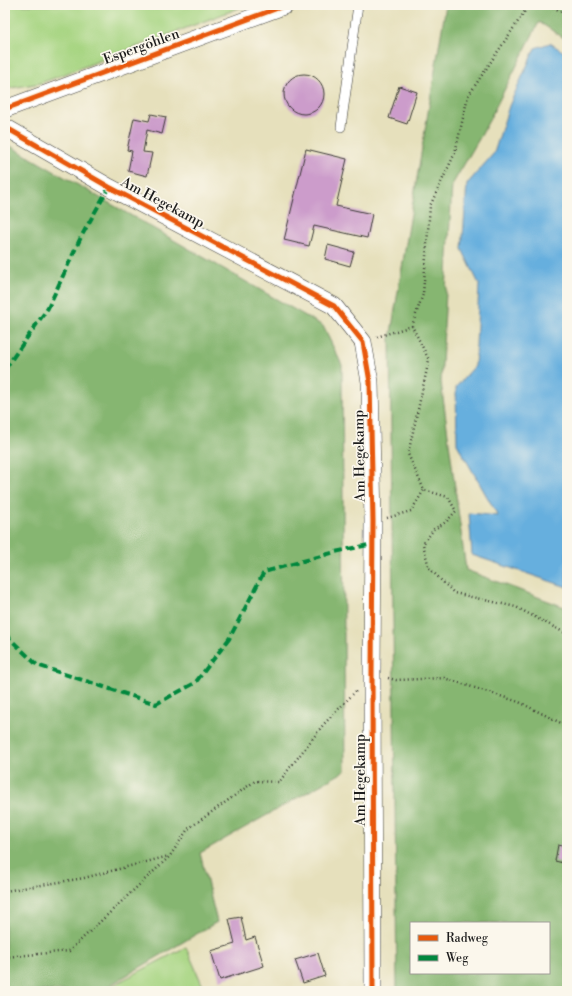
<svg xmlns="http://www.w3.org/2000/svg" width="572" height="996" font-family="'Libre Bodoni',serif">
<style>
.green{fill:#a8d583;stroke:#627850}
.forest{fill:#86b671;stroke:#516946;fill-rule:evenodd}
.water{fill:#66afde;stroke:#41667d}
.building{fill:#cc9ccb}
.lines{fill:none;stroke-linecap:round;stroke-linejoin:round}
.lane-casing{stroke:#3a3934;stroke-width:10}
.street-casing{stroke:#3a3934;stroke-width:18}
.path{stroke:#3a3934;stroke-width:2.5;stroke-dasharray:1 3;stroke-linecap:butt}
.lane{stroke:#fff;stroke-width:9}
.street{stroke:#fff;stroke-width:17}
.quiet{stroke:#00873e;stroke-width:4;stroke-dasharray:8 4;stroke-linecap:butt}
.cycleway-casing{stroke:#fbf7ec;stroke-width:8}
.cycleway{stroke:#e8590c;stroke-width:5}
.labels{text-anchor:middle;stroke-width:3.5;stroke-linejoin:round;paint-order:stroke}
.street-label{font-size:14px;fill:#1c1c1c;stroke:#fbf7ec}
</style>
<rect width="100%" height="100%" fill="#fbf7ec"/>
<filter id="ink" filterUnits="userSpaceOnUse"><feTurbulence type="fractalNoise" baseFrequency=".025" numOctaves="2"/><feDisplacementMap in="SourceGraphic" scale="8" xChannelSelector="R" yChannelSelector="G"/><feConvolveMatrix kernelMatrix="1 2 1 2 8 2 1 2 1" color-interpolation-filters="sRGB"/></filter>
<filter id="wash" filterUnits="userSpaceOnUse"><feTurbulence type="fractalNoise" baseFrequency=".012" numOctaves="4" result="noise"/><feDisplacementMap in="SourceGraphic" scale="16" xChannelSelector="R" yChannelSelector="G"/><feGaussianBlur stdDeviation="0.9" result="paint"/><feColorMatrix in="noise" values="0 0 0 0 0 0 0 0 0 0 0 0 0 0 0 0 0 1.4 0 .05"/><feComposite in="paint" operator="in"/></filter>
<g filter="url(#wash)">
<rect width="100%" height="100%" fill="#e6e0bc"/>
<g class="green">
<path d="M5,5H247L41,83L5,89Z"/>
<path d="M186,947L205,991H102Z"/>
</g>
<g class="forest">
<path d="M446,5H567V40L539,22L482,134L452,185L441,382L466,570L567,608V991H397L390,339ZM411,923H549V973H411Z"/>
<path d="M5,143L323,326L342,365L345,771L200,853L217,922L100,991H5Z"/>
</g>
<path class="water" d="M550,43L567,54V587L472,555L469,513L498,516L457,444L456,387L475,366L479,284L462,249L467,184L494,153L509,106L535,48Z"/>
<g id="blocks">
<g class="building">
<circle cx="304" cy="94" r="20"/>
<path d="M399,86L417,92L407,124L389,118Z"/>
<path d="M151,114L166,117L162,134L147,130L143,152L152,153L147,176L128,171L132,151L127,150L134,118L149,121Z"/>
<path d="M306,149L347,159L336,206L372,214L367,238L314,226L309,246L284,240Z"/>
<path d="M328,245L354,252L350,266L325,259Z"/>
<path d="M558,845L567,847V864L555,861Z"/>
<path d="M241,917L246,940L255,937L264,966L220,980L211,951L235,944L229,919Z"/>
<path d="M318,953L325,976L303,983L295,960Z"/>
</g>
</g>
</g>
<g filter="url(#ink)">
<use href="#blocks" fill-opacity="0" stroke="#3a3934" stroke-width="1"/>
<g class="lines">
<g class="lane-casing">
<path id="lane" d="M341,127L358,5"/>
</g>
<g class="street-casing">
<g id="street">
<path d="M5,109L286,5"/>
<path d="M5,127L109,187L334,306L363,342L370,382L373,521L372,674L373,991"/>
</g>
</g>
<g class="path">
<path d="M529,5L468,96L455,153L430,206L423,294L412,326L429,360L408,454L424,490L448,497L456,511L446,522L434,529L423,544L429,568L454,593L516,607L567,634"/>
<path d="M550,5L567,15"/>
<path d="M377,337L412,326"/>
<path d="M387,518L411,511L424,490"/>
<path d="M388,678L396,680L444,678L519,702L567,726"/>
<path d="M5,891L84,878L169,856"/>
<path d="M5,957L69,951L170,856L188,829L255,781L279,782L323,725L356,691"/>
</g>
<use href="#lane" class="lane"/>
<use href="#street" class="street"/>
<g class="quiet">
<path d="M5,369L48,308L81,237L109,187"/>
<path d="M5,634L37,665L156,704L195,683L229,639L264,572L335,552L373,544"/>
</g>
<g class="cycleway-casing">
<g id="cycleway">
<path d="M5,109L286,5"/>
<path d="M5,127L109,187L334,306L363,342L370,382L373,521L372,674L373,991"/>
</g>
</g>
<use href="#cycleway" class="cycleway"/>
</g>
</g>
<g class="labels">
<g class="street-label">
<text transform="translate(141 46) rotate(-20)" y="5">Espergöhlen</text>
<text transform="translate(163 202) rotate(28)" y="5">Am Hegekamp</text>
<text transform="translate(359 456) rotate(-91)" y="5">Am Hegekamp</text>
<text transform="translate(360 780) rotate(-90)" y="5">Am Hegekamp</text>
</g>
</g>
<rect width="572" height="996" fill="none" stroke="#fbf7ec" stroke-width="20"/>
<rect x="410" y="922" width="140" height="52" fill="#fbf7ec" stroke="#a29f99"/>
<rect x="418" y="935" width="20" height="6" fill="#e8590c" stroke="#a29f99"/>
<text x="446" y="942" font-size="12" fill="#1c1c1c">Radweg</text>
<rect x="418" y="955" width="20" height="6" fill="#00873e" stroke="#a29f99"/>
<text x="446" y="962" font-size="12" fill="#1c1c1c">Weg</text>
</svg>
